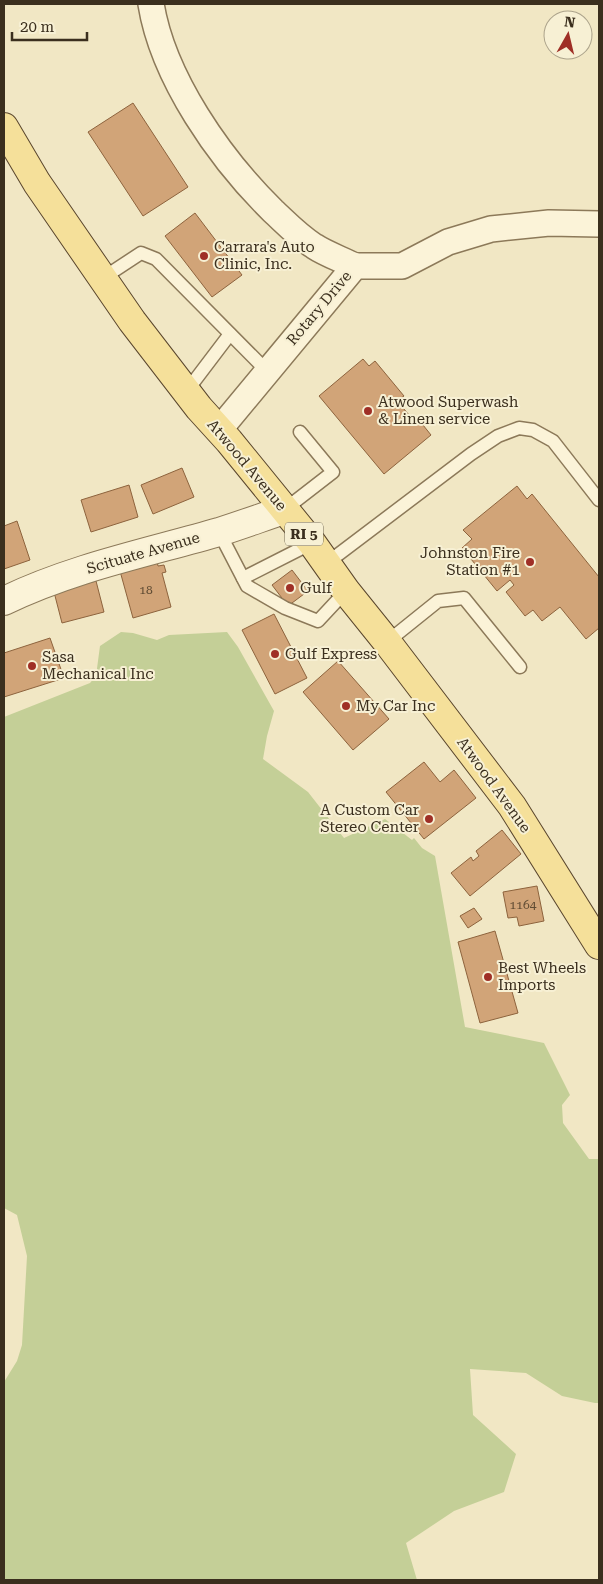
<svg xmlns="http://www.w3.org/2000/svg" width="603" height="1584" font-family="'Roboto Serif',serif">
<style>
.green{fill:#c4cf97}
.building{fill:#d1a478;stroke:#8d633d}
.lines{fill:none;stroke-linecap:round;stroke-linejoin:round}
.service-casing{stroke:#8c7959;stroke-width:15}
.minor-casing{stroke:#8c7959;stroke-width:28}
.tertiary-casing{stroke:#8c7959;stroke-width:30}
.primary-casing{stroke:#5a462d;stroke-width:30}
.service{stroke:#fbf3d8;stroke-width:12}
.minor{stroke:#fbf3d8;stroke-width:25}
.tertiary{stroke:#fbf3d8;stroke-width:28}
.primary{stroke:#f5e09a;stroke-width:28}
.poi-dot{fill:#9f2f26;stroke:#f7f0d4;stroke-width:2}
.labels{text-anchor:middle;stroke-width:4;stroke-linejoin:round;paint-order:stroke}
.number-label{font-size:12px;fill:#604c34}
.shield{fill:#f7f0d4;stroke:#736955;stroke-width:1}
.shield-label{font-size:14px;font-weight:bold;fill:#3b2f1e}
.poi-label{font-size:15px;fill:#3b2f1e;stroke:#f7f0d4;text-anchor:start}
.street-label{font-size:15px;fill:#3b2f1e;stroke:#f7f0d4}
</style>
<rect width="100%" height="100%" fill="#f1e7c4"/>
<path class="green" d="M121,632L133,633L157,640L169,635L227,632L238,647L274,711L267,736L263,759L308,792L344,838L385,819L412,840L414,838L422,848L435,856L465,1027L544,1043L570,1095L562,1105L563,1123L589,1159H599V1403H595L562,1396L526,1373L470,1369L473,1415L516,1454L504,1492L454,1511L406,1543L417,1580H4V1382L17,1361L22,1345L27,1256L17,1215L4,1208V717L90,683L96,676L100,646Z"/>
<g class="building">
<path d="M133,103L188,187L143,216L88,132Z"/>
<path d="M195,213L242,275L212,297L165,236Z"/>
<path d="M363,359L369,366L375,361L404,396L397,401L416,423L419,420L431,435L384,474L319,396Z"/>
<path d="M182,468L194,497L153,514L141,485Z"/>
<path d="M129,485L138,517L91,532L81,500Z"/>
<path d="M517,486L527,499L532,494L599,577V628L586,639L560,607L542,621L533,610L525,616L506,592L514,585L510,580L497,591L462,548L472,539L463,530Z"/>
<path d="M17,521L30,560L4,569V526Z"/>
<path d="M157,561L158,566L164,565L166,572L162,573L171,607L133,618L120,571Z"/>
<path d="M292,570L308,591L288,606L272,585Z"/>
<path d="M96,581L104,612L62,623L54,592Z"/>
<path d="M274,614L307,678L275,694L242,630Z"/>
<path d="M50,638L64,678L4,697V653Z"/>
<path d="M338,661L389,719L353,750L303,692Z"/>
<path d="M424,762L440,782L454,770L476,798L424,839L386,792Z"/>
<path d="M502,830L521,854L470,896L451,873L471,857L473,861L479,856L476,851Z"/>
<path d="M537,886L544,921L519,926L517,917L508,918L503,892Z"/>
<path d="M474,908L482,919L468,928L460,916Z"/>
<path d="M495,931L518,1013L480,1023L458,942Z"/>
</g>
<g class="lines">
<g class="service-casing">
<g id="service">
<path d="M103,278L141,253L156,259L267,371"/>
<path d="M186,392L230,334"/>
<path d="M284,510L333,472L300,432"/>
<path d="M219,532L247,586L285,608L318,621L346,591"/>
<path d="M327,563L471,454L498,436L519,428L533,430L553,441L599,500"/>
<path d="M243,578L312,543"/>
<path d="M387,642L438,601L464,598L520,667"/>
</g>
</g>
<g class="minor-casing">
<g id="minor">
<path d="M151,4C163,78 220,159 273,211C286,223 298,236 314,246C326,254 341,259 355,266"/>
<path d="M219,430L355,266H402L448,242L491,229L549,223L599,224"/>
</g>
</g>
<g class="tertiary-casing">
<path id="tertiary" d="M4,601C72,568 146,553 219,532C241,525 263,517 284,510"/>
</g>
<g class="primary-casing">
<path id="primary" d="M4,127L37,183L132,321L199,408L229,441L312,543L346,591L387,642L512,806L599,945"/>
</g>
<use href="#service" class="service"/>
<use href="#minor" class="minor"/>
<use href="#tertiary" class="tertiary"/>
<use href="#primary" class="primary"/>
</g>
<g class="poi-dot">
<circle cx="204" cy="256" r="5"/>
<circle cx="368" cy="411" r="5"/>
<circle cx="530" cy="562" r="5"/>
<circle cx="290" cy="588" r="5"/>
<circle cx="275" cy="654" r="5"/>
<circle cx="32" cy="666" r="5"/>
<circle cx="346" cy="706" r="5"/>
<circle cx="429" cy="819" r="5"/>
<circle cx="488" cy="977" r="5"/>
</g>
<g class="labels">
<g class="number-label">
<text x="146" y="594">18</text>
<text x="523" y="909">1164</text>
</g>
<rect class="shield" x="285" y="522.5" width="38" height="23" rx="4"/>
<g class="shield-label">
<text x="304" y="539">RI 5</text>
</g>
<g class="poi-label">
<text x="214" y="252">Carrara's Auto<tspan x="214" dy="17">Clinic, Inc.</tspan></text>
<text x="378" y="407">Atwood Superwash<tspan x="378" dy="17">&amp; Linen service</tspan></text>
<text x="520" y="558" text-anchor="end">Johnston Fire<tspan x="520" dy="17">Station #1</tspan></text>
<text x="300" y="593">Gulf</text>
<text x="285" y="659">Gulf Express</text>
<text x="42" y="662">Sasa<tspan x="42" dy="17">Mechanical Inc</tspan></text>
<text x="356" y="711">My Car Inc</text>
<text x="419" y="815" text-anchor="end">A Custom Car<tspan x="419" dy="17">Stereo Center</tspan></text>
<text x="498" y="973">Best Wheels<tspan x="498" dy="17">Imports</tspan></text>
</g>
<g class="street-label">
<text transform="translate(319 308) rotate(-50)" y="5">Rotary Drive</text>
<text transform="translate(247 465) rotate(50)" y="5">Atwood Avenue</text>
<text transform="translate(143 553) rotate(-16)" y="5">Scituate Avenue</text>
<text transform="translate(494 785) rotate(54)" y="5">Atwood Avenue</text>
</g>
</g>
<rect width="603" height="1584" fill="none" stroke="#3b2f1e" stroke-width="10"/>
<g transform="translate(568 35) rotate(8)"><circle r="24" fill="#f7f0d4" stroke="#aca38b"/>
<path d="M0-4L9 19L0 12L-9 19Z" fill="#9f2f26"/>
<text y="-8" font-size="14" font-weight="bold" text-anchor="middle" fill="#3b2f1e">N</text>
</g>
<path d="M12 32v8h75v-8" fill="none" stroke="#3b2f1e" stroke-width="2.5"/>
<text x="20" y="32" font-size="15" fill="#3b2f1e" stroke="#f7f0d4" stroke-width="4" paint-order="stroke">20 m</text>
</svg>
